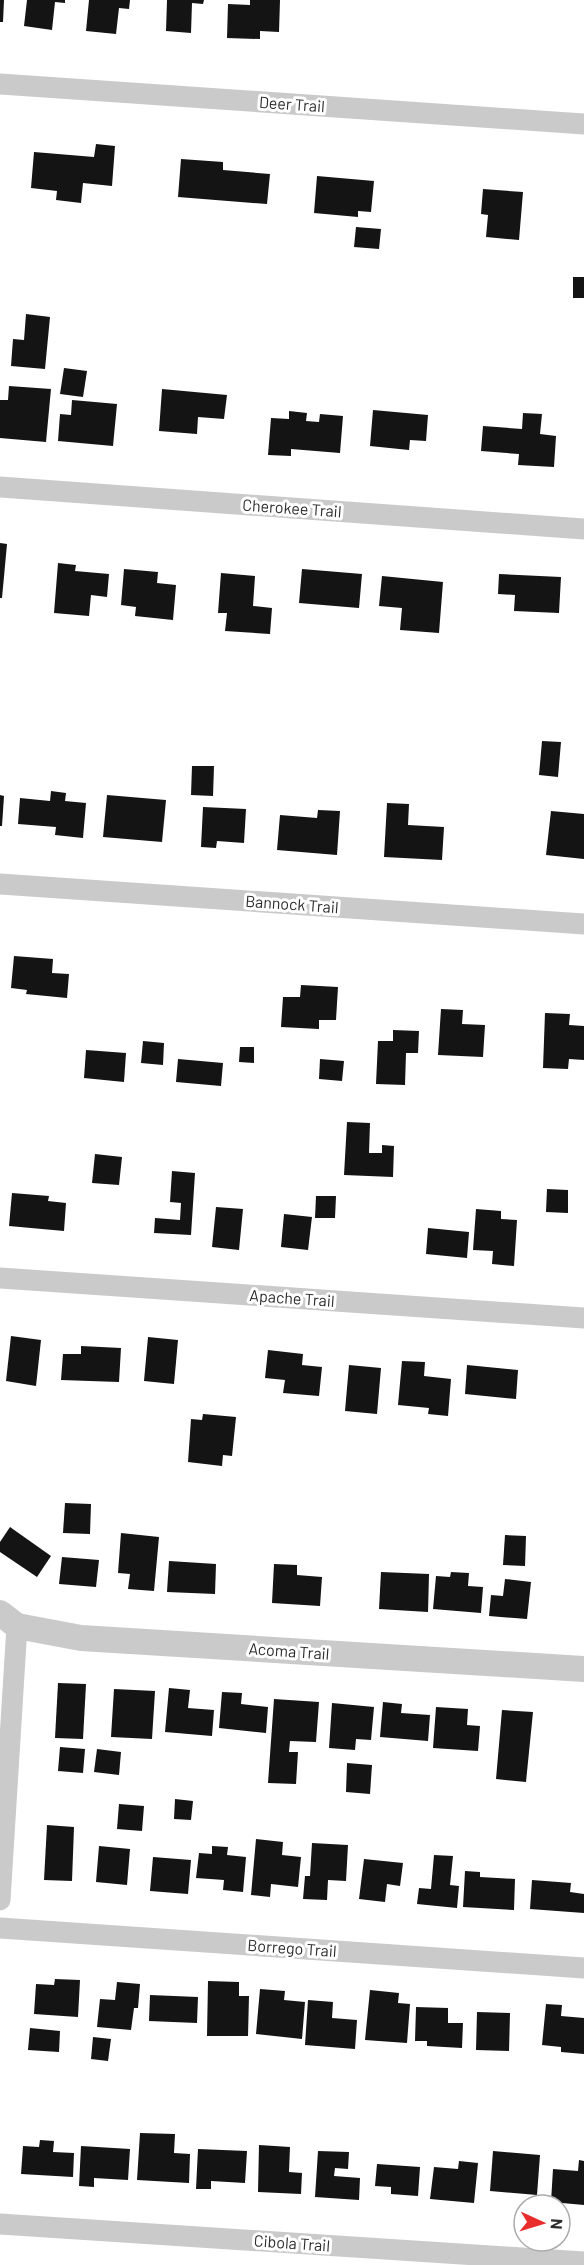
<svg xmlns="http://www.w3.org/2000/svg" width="584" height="2265" font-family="Barlow,sans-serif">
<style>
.building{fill:#141414}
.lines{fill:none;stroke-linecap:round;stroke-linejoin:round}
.minor{stroke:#cacaca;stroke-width:21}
.tertiary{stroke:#cacaca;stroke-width:26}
.labels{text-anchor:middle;stroke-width:6;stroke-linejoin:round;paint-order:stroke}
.street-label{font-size:16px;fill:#2d2d2d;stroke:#fff}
</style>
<rect width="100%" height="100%" fill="#fff"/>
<g class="building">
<path d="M0,0H4L3,22H0Z"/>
<path d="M27,0H65V3L55,2L52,30L24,26Z"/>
<path d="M89,0H130L129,9L119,8L116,34L86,31Z"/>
<path d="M167,0H204L203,4L192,3L191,33L166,31Z"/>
<path d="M250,0H280L279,32L260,31V39L227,38L228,4L250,5Z"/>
<path d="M96,144L115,146L112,186L83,183L81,203L56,200L57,191L31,188L34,152L94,157Z"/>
<path d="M181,159L223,162V170L270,174L267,204L178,197Z"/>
<path d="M317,176L374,181L371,212L358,211V217L314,213Z"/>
<path d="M483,189L523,192L519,240L486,237L488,215L481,214Z"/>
<path d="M356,227L381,229L379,249L354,247Z"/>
<rect x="573" y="277" width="11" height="21"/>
<path d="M26,314L50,317L45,369L11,366L13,339L24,340Z"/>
<path d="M64,368L87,371L83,397L60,394Z"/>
<path d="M9,386L51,389L46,442L0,438V400H8Z"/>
<path d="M162,389L227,395L224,419L198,417L197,434L159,431Z"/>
<path d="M72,400L117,404L113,446L58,441L60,414L71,415Z"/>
<path d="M373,410L428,415L426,441L410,440L409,450L370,446Z"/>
<path d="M289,411L307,413L306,421L319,422L320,414L343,416L340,453L291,449V456L268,455L271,418L289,419Z"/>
<path d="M523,413L542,414L540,434L556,436L554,467L518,465L519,454L481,451L483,426L522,429Z"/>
<path d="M0,543L7,544L2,598H0Z"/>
<path d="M58,563L76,565L75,571L109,574L107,597L91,595L89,616L54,613Z"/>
<path d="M124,569L158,572L157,583L176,585L173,620L135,616L136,607L121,605Z"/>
<path d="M302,569L362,574L359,608L299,603Z"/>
<path d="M221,573L255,576L253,606L272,608L270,634L225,631L227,613H218Z"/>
<path d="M499,574L561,577L559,613L514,611L515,595L498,594Z"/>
<path d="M382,576L443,582L439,633L400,630L402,608L379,606Z"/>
<path d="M542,741L561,742L558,777L539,775Z"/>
<path d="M192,766H214L213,796L191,795Z"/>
<path d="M51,791L66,793L65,801L86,803L83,838L55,835L56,827L18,824L20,798L50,801Z"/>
<path d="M0,795L4,796L2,826H0Z"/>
<path d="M107,795L166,800L162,842L103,837Z"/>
<path d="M387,803L409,804L408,825L444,827L442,860L384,857Z"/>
<path d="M203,807L246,809L244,843L217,841L216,848L201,847Z"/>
<path d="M318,810L340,811L337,855L277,850L280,815L317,818Z"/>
<path d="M551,811L584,814V859L546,855Z"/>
<path d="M14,956L53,959L52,973L69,974L67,998L26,994L27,990L11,988Z"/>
<path d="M301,985L338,987L336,1020H319V1029L281,1027L283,997H300Z"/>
<path d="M441,1009L463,1010L462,1024L485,1025L483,1057L438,1055Z"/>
<path d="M545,1013L570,1014L569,1025L584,1026V1060L569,1059L568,1069L543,1068Z"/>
<path d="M393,1030L419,1031L418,1053H406L405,1085L376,1084L378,1041H393Z"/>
<path d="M143,1041L164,1043L163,1065L141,1063Z"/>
<path d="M240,1047H254V1063L239,1062Z"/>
<path d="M86,1050L126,1053L124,1082L84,1078Z"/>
<path d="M178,1059L223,1063L221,1086L176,1082Z"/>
<path d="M320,1059L344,1061L342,1081L319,1079Z"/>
<path d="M347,1122L370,1123L369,1153H382V1145L394,1146L393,1177L344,1175Z"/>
<path d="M95,1154L122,1157L119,1185L92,1183Z"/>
<path d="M172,1171L195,1173L191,1235L154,1233L155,1218L180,1220L181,1203L170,1202Z"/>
<path d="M547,1189L568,1190V1213L546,1212Z"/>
<path d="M12,1193L49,1196L48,1201L66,1203L64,1231L9,1226Z"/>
<path d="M316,1196H336L335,1218H315Z"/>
<path d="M216,1207L243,1209L239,1250L212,1247Z"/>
<path d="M476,1209L501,1211V1219L517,1220L514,1266L492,1264L493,1251L473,1250Z"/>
<path d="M284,1214L312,1217L308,1250L281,1247Z"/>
<path d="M428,1228L469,1232L467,1258L426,1254Z"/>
<path d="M11,1336L41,1340L36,1386L6,1381Z"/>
<path d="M148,1337L178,1340L174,1384L144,1381Z"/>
<path d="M81,1346L121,1348L119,1382L61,1380L63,1354H81Z"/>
<path d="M268,1350L303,1354L302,1365L322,1367L319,1396L283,1393L285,1380L265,1378Z"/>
<path d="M402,1361L425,1362L424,1376L451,1379L448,1416L428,1414L429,1408L398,1405Z"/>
<path d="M349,1365L381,1368L377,1414L345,1411Z"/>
<path d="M467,1365L518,1370L516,1399L465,1394Z"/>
<path d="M203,1414L236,1417L232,1456L223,1455L222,1466L188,1462L191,1419L202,1420Z"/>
<path d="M65,1503L91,1504L90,1534L63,1533Z"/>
<path d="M10,1527L51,1556L37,1577L0,1552V1542Z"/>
<path d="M121,1533L159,1537L154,1591L128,1589L130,1574L118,1573Z"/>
<path d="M505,1535L526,1536L525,1566L503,1565Z"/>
<path d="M62,1557L99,1560L96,1587L59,1584Z"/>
<path d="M169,1561L216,1564L215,1594L167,1592Z"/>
<path d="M274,1564L297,1565V1575L322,1577L320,1606L272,1603Z"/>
<path d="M381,1572L429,1574L428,1612L379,1609Z"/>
<path d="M451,1572L469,1573L468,1586L483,1587L481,1613L433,1609L436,1576L450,1577Z"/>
<path d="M505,1579L531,1582L527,1619L489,1616L491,1595L503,1596Z"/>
<path d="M58,1683L86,1684L83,1739L55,1738Z"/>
<path d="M169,1688L190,1690L188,1708L214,1710L212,1736L165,1732Z"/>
<path d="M114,1689L155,1691L152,1739L111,1737Z"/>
<path d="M222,1692L242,1693L241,1704L268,1707L266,1733L219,1728Z"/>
<path d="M274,1699L319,1702L316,1742L290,1741L289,1752H298L296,1784L268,1783Z"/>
<path d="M383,1702L402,1704L401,1713L430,1715L428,1741L380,1737Z"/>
<path d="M332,1703L374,1707L371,1740L356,1739L355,1750L329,1748Z"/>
<path d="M436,1707L468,1709L467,1725L480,1726L478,1751L433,1748Z"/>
<path d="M502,1710L533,1712L526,1782L496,1779Z"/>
<path d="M60,1747L85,1749L83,1773L58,1771Z"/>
<path d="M97,1749L121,1752L119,1775L94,1772Z"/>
<path d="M347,1763L372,1765L370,1794L346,1792Z"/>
<path d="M175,1799L193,1801L191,1820L174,1819Z"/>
<path d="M119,1804L144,1806L142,1831L117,1829Z"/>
<path d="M47,1825L74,1827L72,1881L44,1880Z"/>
<path d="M256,1839L283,1842L282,1855L301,1857L298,1887L271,1884L270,1897L251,1895Z"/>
<path d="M312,1843L348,1845L346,1881L328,1880L327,1900L303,1899L305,1876H310Z"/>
<path d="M99,1846L130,1849L127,1885L96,1882Z"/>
<path d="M212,1846L228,1847L227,1855L246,1857L243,1892L223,1890L224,1880L196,1878L199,1853L212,1854Z"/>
<path d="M434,1855L453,1856L450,1885L459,1886L457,1908L417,1904L419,1888L431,1889Z"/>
<path d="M153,1857L191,1860L188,1894L150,1891Z"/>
<path d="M364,1859L403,1863L400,1886L387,1884L385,1902L359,1899Z"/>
<path d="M465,1871L480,1872V1877L515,1879L514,1910L463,1907Z"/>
<path d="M532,1880L571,1883L570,1892L584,1894V1913L530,1909Z"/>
<path d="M55,1979L80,1980L78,2017L34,2014L36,1984L54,1985Z"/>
<path d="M208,1981L239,1982V1996H249L248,2036H207Z"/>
<path d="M117,1982L140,1984L138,2008H134L131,2030L97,2027L100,1999L115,2000Z"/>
<path d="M260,1989L285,1991L284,2000L305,2002L302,2039L256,2034Z"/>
<path d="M370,1990L399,1993L398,2003L410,2004L407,2043L365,2040Z"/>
<path d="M150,1995L198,1997L197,2023L149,2021Z"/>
<path d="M308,2000L333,2002L332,2018L357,2020L355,2049L305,2045Z"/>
<path d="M546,2004L562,2005L561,2016L584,2018V2054L561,2052V2047L542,2045Z"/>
<path d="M416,2007L448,2008V2023H463L462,2048L427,2046V2041H415Z"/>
<path d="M477,2012L510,2013L509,2051L476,2050Z"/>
<path d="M30,2028L60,2031L59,2052L28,2050Z"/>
<path d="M93,2037L111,2039L108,2061L91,2059Z"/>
<path d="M140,2133L175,2134L174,2153L190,2154L189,2183L137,2180Z"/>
<path d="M40,2140L54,2141L53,2152L74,2153L73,2177L21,2174L23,2146L39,2147Z"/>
<path d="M259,2145L290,2147L289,2172L302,2173L301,2194L258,2192Z"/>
<path d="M81,2146L130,2149L128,2180L94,2178V2187L79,2186Z"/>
<path d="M198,2149L247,2151L245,2183L211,2181V2189H196Z"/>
<path d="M318,2151L349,2152L348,2169L335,2168L334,2176L360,2178L359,2200L315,2197Z"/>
<path d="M493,2151L540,2155L537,2195L490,2191Z"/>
<path d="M579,2160L584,2161V2205L551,2202L553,2169L578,2171Z"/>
<path d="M459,2161L478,2163L474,2203L430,2199L434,2167L458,2169Z"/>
<path d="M377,2164L420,2167L418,2196L391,2194V2187L375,2186Z"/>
</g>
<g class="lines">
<g class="minor">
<path d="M0,84L584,124"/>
<path d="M0,487L584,529"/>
<path d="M0,884L584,924"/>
<path d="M0,1278L584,1318"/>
<path d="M0,1900L17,1626"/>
<path d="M0,1928L584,1968"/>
<path d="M0,2224L584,2262"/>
</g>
<path class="tertiary" d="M0,1613L17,1626L81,1638L584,1669"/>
</g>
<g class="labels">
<g class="street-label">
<text transform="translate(292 104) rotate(4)" y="6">Deer Trail</text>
<text transform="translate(292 508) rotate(4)" y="6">Cherokee Trail</text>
<text transform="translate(292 904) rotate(4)" y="6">Bannock Trail</text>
<text transform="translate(292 1298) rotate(4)" y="6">Apache Trail</text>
<text transform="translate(289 1651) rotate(4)" y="6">Acoma Trail</text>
<text transform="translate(292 1948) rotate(4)" y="6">Borrego Trail</text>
<text transform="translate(292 2243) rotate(4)" y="6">Cibola Trail</text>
</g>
</g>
<g transform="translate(542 2223) rotate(94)"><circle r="28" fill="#ffffff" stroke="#ababab" stroke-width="1.5"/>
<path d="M0-4.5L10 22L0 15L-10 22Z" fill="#e82d2c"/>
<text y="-9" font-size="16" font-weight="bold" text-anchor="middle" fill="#2d2d2d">N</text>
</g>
</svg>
